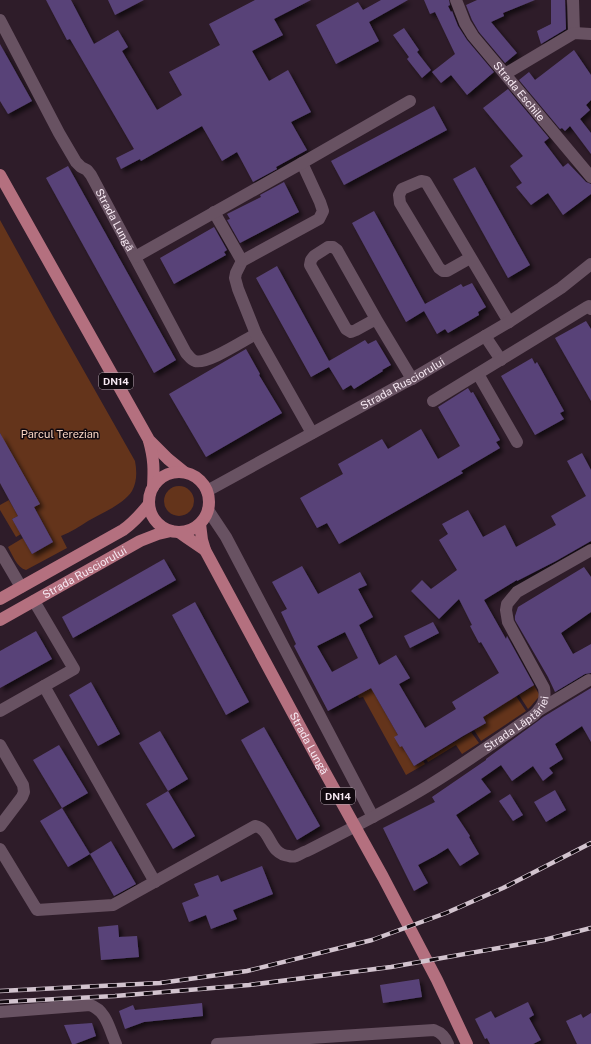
<svg xmlns="http://www.w3.org/2000/svg" width="591" height="1044" font-family="'Public Sans',sans-serif">
<style>
.green{fill:#64341b}
.building{fill:#594378;fill-rule:evenodd;filter:url(#shadow)}
.lines{fill:none;stroke-linecap:round;stroke-linejoin:round}
.minor{stroke:#685262;stroke-width:12}
.major{stroke:#b4707f;stroke-width:12}
.rail-casing{stroke:#d2c3ce;stroke-width:4.5}
.rail{stroke:#11090f;stroke-width:3;stroke-dasharray:9;stroke-linecap:butt}
.labels{text-anchor:middle;stroke-width:3;stroke-linejoin:round;paint-order:stroke}
.shield{fill:#11090f;stroke:#b2a6af;stroke-width:1}
.shield-label{font-size:10px;font-weight:bold;fill:#f7e9f3}
.street-label{font-size:11px;fill:#f7e9f3;stroke:#11090f}
.park-label{font-size:11px;fill:#f8d4c2;stroke:#11090f}
</style>
<defs>
<filter id="shadow"><feDropShadow dx="3.5" dy="3.5" stdDeviation="2" flood-color="#0009"/></filter>
</defs>
<rect width="100%" height="100%" fill="#2e1c29"/>
<g class="green">
<path d="M0,220L54,318L135,461C137,471 137,482 132,491C124,504 102,513 88,521C80,526 71,532 61,536L67,548L26,570C17,568 12,554 8,547L23,538L32,554L53,542L34,507L0,433Z"/>
<circle cx="179" cy="501" r="15"/>
<path d="M9,500L18,516L12,519L21,534L16,537L0,510V505Z"/>
<path d="M527,673L540,696C535,700 533,705 528,709L519,695L532,687L525,674Z"/>
<path d="M363,674L398,735L395,737L402,746L414,766L423,761L425,764L406,775L363,697L359,698L355,690Z"/>
<path d="M516,696L526,711L481,741L474,730L486,723L483,716Z"/>
<path d="M471,732L479,743L462,754L456,745L428,762L426,759Z"/>
</g>
<g class="building">
<path d="M46,0H71L94,44L118,30L128,47L122,51L157,110L182,95L169,72L220,45L209,24L255,0H311L274,19L283,35L252,51L269,81L288,70L311,112L291,122L307,150L276,167L277,169L253,182L237,152L222,161L202,126L141,161L140,159L121,169L116,158L134,149L70,39L67,40Z"/>
<path d="M108,0H144L115,15Z"/>
<path d="M381,0H408L369,22L379,41L336,64L316,25L358,2L363,10Z"/>
<path d="M424,0H449L450,5L448,6L451,12L452,11L458,26L467,40L494,72L467,95L451,75L441,83L432,72L455,54L435,12L430,14Z"/>
<path d="M477,0H535L503,13L504,16L491,22L517,53L505,63L479,32L472,20L466,5Z"/>
<path d="M551,0H565L566,29L541,44L537,31L551,24Z"/>
<path d="M404,28L419,50L417,52L431,70L422,78L407,59L409,57L393,35Z"/>
<path d="M0,44L32,101L8,114L0,101Z"/>
<path d="M574,50L591,75V100L586,105L590,110L580,119L591,133V154L570,126L565,131L562,128L560,129L519,80L529,72L535,80Z"/>
<path d="M508,89L549,138L544,142L563,167L568,163L586,182L591,184V194L563,215L548,193L531,205L516,187L522,183L510,166L523,156L483,108Z"/>
<path d="M434,106L447,130L344,185L331,161Z"/>
<path d="M68,166L176,360L154,373L46,178Z"/>
<path d="M475,167L530,265L508,278L453,179Z"/>
<path d="M284,182L299,212L240,243L227,220L230,219L227,214L261,197L260,195Z"/>
<path d="M374,211L425,304L461,284L463,287L472,283L486,307L478,312L479,315L448,333L445,329L437,334L424,311L406,322L352,223Z"/>
<path d="M214,227L227,250L224,252L226,255L174,284L160,258Z"/>
<path d="M277,266L329,361L365,340L368,344L376,340L391,365L382,370L383,371L354,389L351,385L343,390L329,367L311,377L256,278Z"/>
<path d="M586,321L591,329V401L555,338Z"/>
<path d="M246,349L260,374L259,375L282,413L206,457L169,394Z"/>
<path d="M532,358L535,364L537,362L564,411L560,413L564,419L535,435L501,376Z"/>
<path d="M468,388L471,393L473,392L500,440L496,442L500,448L461,471L463,473L339,544L327,523L317,528L300,498L343,474L338,464L382,439L388,449L421,429L438,459L460,446L438,407Z"/>
<path d="M0,433L40,504L34,507L53,542L32,554L12,519L18,516L0,483Z"/>
<path d="M582,453L591,470V541L556,561L517,581V580L484,600L506,639L507,636L534,685L483,717L486,723L463,736L414,766L402,746L400,747L394,737L398,735L371,688L328,711L294,646L296,644L281,612L287,609L272,582L302,566L318,594L360,572L367,585L358,589L373,617L359,625L379,665L396,655L410,678L399,684L425,728L456,709L452,702L499,673L481,642L479,643L470,626L472,625L459,599L439,619L411,591L422,580L431,589L457,570L439,540L448,534L442,524L468,510L483,537L505,525L516,547L556,525L551,516L586,496L567,461ZM345,632L358,658L332,672L317,646Z"/>
<path d="M164,559L176,580L73,638L62,617Z"/>
<path d="M584,567L591,577V612L561,633L573,654L591,644V673L585,674L555,692L548,677L515,620V616L518,607Z"/>
<path d="M195,602L249,702L226,715L172,615Z"/>
<path d="M433,622L439,633L410,648L404,636Z"/>
<path d="M36,631L52,659L0,688V651Z"/>
<path d="M91,682L120,734L98,746L69,695Z"/>
<path d="M591,688V742L582,726L555,744L563,759L549,768L553,773L543,781L533,766L512,781L501,765L481,779L491,792L456,815L470,836L469,837L479,854L460,866L448,848L435,856L418,865L428,883L414,891L383,828L435,802L432,797L486,760V759L538,721L543,717Z"/>
<path d="M264,727L320,826L297,840L241,740Z"/>
<path d="M160,731L188,779L168,791L139,743Z"/>
<path d="M59,745L88,793L62,808L33,760Z"/>
<path d="M555,790L566,810L546,822L534,802Z"/>
<path d="M168,791L195,836L173,849L146,804Z"/>
<path d="M510,794L523,815L513,821L499,801Z"/>
<path d="M62,808L90,854L68,867L40,821Z"/>
<path d="M111,841L136,884L114,896L90,854Z"/>
<path d="M262,866L273,894L233,910L237,919L211,929L206,915L189,922L182,903L199,896L194,884L218,875L221,882Z"/>
<path d="M118,925L119,937L137,936L139,957L101,960L98,927Z"/>
<path d="M419,979L422,997L383,1003L380,985Z"/>
<path d="M528,1002L534,1015L529,1018L541,1040L533,1044H490L487,1038L485,1039L475,1019L491,1011L495,1018Z"/>
<path d="M202,1003L203,1016L144,1022L125,1029L119,1011L133,1005L135,1010Z"/>
<path d="M591,1013V1044H577L566,1021L581,1014L583,1018Z"/>
<path d="M92,1023L96,1036L75,1044H72L64,1025Z"/>
</g>
<g class="lines">
<g class="minor">
<path id="s1" d="M456,0L465,23L473,36L591,177"/>
<path d="M573,0L574,33"/>
<path id="s2" d="M0,20L59,133L76,162L81,167L87,170L91,175L186,353C189,356 191,360 195,361C207,365 244,340 256,334"/>
<path d="M505,74L574,33L591,34"/>
<path d="M302,163L320,202L323,211L319,219L242,261L236,273L235,278L238,289L256,334L312,433"/>
<path d="M214,212L242,261"/>
<path d="M135,257L302,163L410,101"/>
<path d="M470,258L447,271H443L439,268L400,203L399,195L402,189L421,181L426,182L509,322"/>
<path d="M376,319L356,330L351,332L346,329L310,265L311,260L314,256L328,247H333L337,250L376,319L412,379"/>
<path d="M485,336L501,360"/>
<path d="M478,374L517,442"/>
<path d="M433,401L587,307L589,306L591,309"/>
<path id="s3" d="M207,491L402,384L412,379L509,322L561,288L591,264"/>
<path d="M208,510L226,537L373,817"/>
<path d="M0,551L21,587"/>
<path d="M44,686L155,882"/>
<path d="M539,710L589,680"/>
<path d="M0,711L74,669L34,601"/>
<path d="M0,745L23,785L24,792L22,797L0,826"/>
<path id="s4" d="M0,849L37,910L113,905L255,826C272,829 268,854 289,856C292,857 293,857 296,856C299,855 303,852 307,851C348,830 389,810 428,786C464,764 499,739 534,715C543,706 546,700 544,688L508,622L506,610L507,604L517,592L591,550"/>
<path d="M0,1012L90,1005C107,1011 109,1029 116,1044"/>
<path d="M217,1044L434,1030C442,1033 445,1037 448,1044"/>
</g>
<g class="major">
<path d="M0,175L149,440L168,459L184,472"/>
<path d="M149,441C154,459 154,469 153,487"/>
<circle cx="179" cy="502" r="30"/>
<path id="s5" d="M200,524L202,540L205,550L317,758L383,877L437,980L467,1044"/>
<path d="M179,532L186,537L205,550"/>
<path d="M0,599L123,530C133,523 141,514 149,504"/>
<path id="s6" d="M0,620L140,541L158,534L171,531"/>
</g>
<g class="rail-casing">
<g id="rail">
<path d="M0,991L160,983L247,971L372,940L446,913L503,888L591,843"/>
<path d="M0,1002L115,996L249,985L391,967L544,940L591,928"/>
</g>
</g>
<use href="#rail" class="rail"/>
</g>
<g class="labels">
<g class="shield">
<rect x="99" y="373" width="34" height="16" rx="3"/>
<rect x="321" y="788" width="34" height="16" rx="3"/>
</g>
<g class="shield-label">
<text x="116" y="385">DN14</text>
<text x="338" y="800">DN14</text>
</g>
<g class="street-label">
<text dy="4" stroke="none"><textPath href="#s1" startOffset="112">Strada Eschile</textPath></text>
<text dy="4" stroke="none"><textPath href="#s2" startOffset="232">Strada Lungă</textPath></text>
<text dy="4" stroke="none"><textPath href="#s3" startOffset="223">Strada Rusciorului</textPath></text>
<text dy="4" stroke="none"><textPath href="#s6" startOffset="97">Strada Rusciorului</textPath></text>
<text dy="4" stroke="none"><textPath href="#s4" startOffset="623">Strada Lăptăriei</textPath></text>
<text dy="4" stroke="none"><textPath href="#s5" startOffset="246">Strada Lungă</textPath></text>
</g>
<g class="park-label">
<text x="60" y="438">Parcul Terezian</text>
</g>
</g>
</svg>
